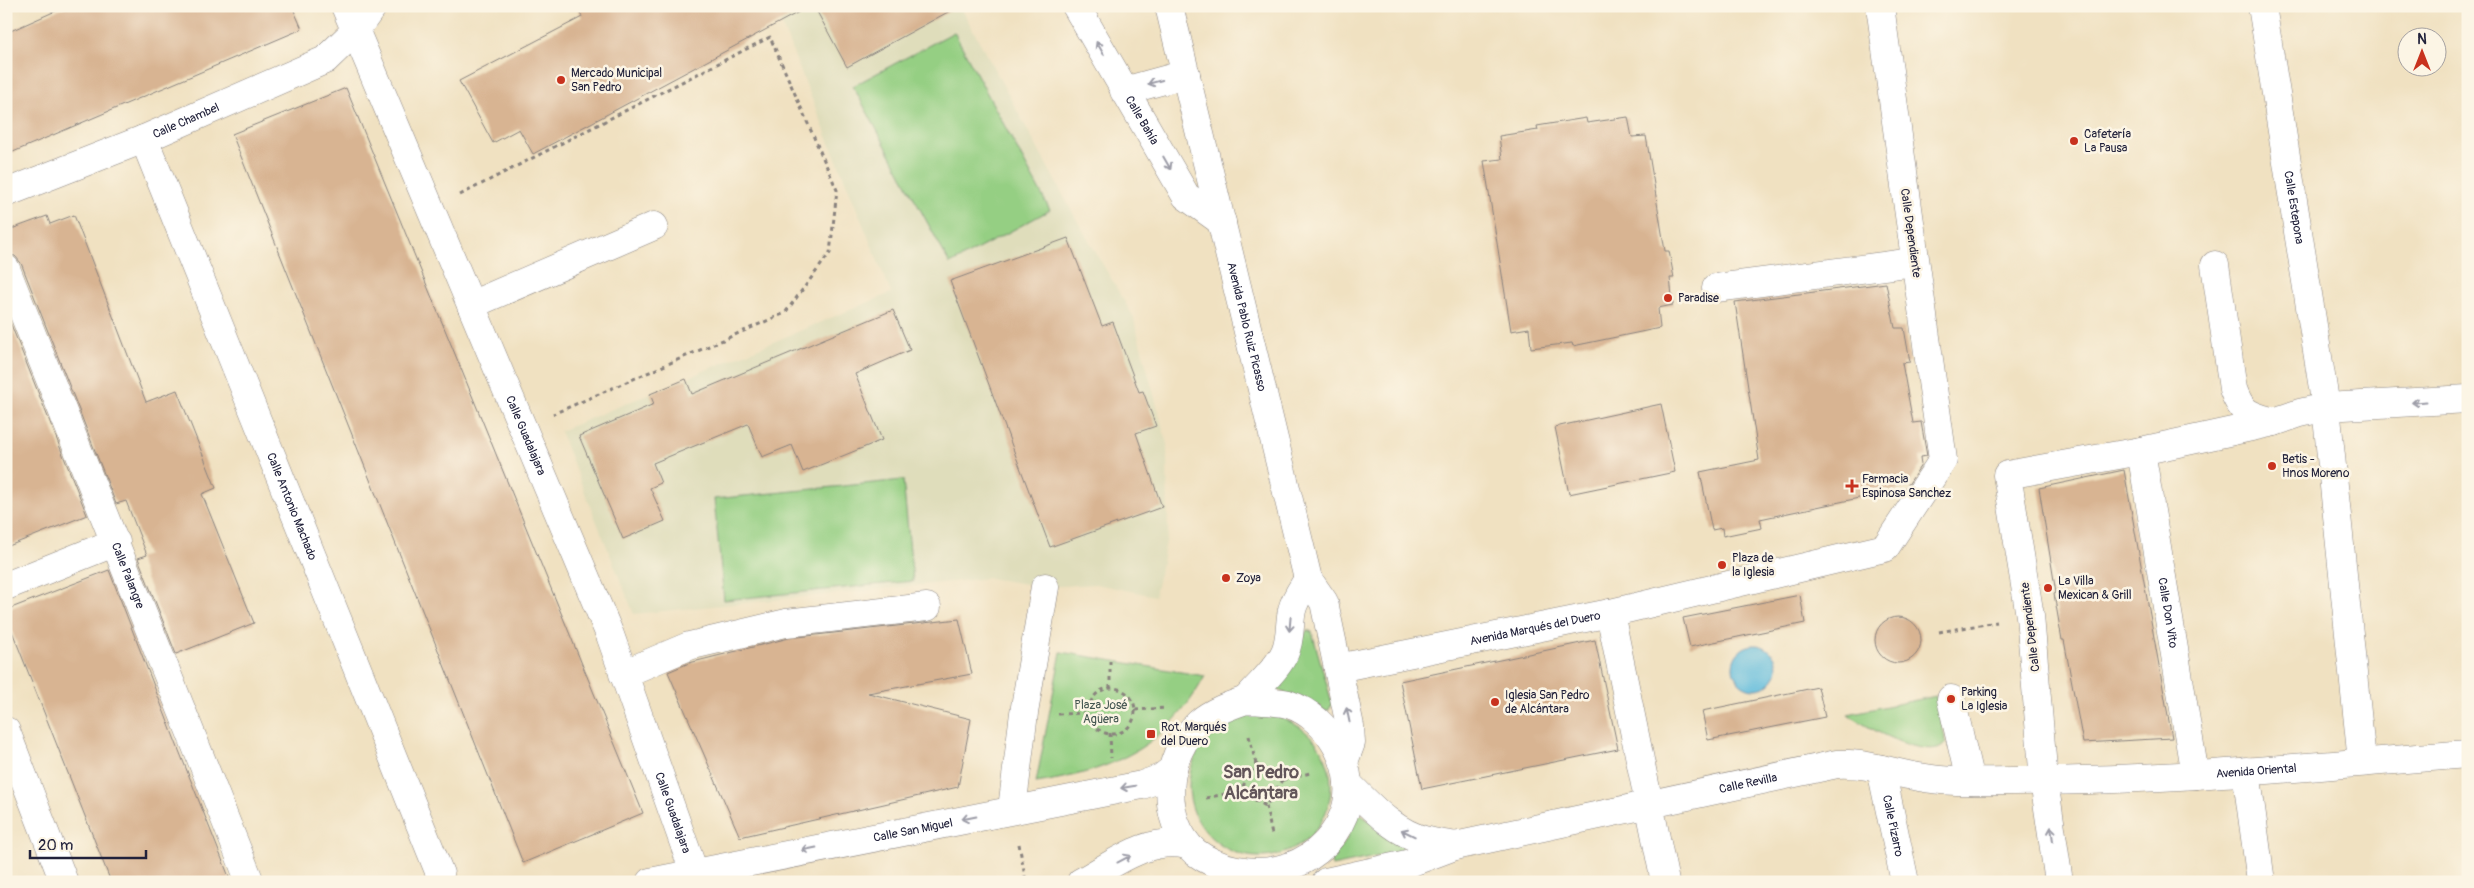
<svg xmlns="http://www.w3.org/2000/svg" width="2474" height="888" font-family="Pangolin,sans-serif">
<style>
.built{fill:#dfddbb}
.green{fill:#95cf83;stroke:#5c785f}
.water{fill:#5ebbdc;stroke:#406e8c}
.building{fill:#d8b492}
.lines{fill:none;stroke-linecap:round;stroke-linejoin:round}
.minor-casing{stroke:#89827e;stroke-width:29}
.path{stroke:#89827e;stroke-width:3;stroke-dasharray:4 4;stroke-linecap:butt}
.minor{stroke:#fff;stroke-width:28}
.oneway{stroke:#9c9ca7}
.poi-dot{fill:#c8321e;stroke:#fcf5e5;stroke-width:2}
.labels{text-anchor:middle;stroke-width:5;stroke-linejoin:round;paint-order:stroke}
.poi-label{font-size:12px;fill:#22223b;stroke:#fcf5e5;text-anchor:start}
.street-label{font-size:12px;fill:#22223b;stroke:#fcf5e5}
.park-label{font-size:12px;fill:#445651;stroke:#fcf5e5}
.district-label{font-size:18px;font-weight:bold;fill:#625559;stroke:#fcf5e5}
</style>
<rect width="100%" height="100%" fill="#fcf5e5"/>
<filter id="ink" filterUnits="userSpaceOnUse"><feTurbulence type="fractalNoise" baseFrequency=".02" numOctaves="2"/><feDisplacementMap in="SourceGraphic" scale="10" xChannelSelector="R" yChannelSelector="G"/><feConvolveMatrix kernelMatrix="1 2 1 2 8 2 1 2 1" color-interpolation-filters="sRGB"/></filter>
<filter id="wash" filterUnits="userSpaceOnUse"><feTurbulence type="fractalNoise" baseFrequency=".0096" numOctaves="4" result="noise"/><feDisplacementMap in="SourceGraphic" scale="20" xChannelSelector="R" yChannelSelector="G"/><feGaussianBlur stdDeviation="1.12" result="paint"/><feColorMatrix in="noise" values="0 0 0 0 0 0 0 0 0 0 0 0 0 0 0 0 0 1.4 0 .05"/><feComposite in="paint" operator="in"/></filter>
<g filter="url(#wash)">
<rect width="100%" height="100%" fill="#f0e1c1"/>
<path class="built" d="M774,6H960L1075,217L1133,316L1167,444L1168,532L1155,596L1096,584L1045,587L989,578L634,614L560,431L891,293Z"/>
<g class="green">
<path d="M954,32L1050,210L950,264L853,86Z"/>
<path d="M903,480L913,581L724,600L714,499Z"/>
<path d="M1307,630L1312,632L1332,703L1329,710L1326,711L1278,690L1276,686Z"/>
<path d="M1061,652L1205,676C1167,747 1112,771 1036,783Z"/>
<path d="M1936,696L1946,743C1929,763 1864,726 1848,714Z"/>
<circle cx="1260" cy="786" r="71"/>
<path d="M1357,812L1402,844V848L1398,852L1332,866L1330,859L1347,839Z"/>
</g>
<circle class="water" cx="1755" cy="667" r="22"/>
<g id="blocks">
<g class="building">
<path d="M67,6H292L302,29L6,155V33Z"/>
<path d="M576,6H810L533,154L519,129L493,143L459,81L582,17Z"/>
<path d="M814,6H959L847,67Z"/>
<path d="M346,88L643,813L523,863L232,134Z"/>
<path d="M1628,117L1632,137L1646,136L1665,251H1669L1674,278H1670L1673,305L1658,308L1660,328L1573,346L1572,343L1531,348L1529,328L1511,331L1484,161L1502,159L1499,136L1538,130L1537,126L1586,118L1587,123Z"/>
<path d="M74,215L146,402L177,390L216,488L202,494L254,623L176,654L138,558L147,555L126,501L116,504L21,263L15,256L6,254V231L47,216L50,224Z"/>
<path d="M1068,238L1102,326L1113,322L1139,392L1143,391L1156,426L1136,433L1162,507L1050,547L950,281Z"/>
<path d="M1886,283L1895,328H1904L1910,362L1902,363L1913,423L1921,422L1927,456L1920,457L1921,465L1906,488L1760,519L1762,528L1723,536L1722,528L1712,530L1700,472L1759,460L1735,302Z"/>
<path d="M893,310L910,350L855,374L882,440L803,472L792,445L762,457L748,424L653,463L661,483L650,488L665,521L623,539L579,436L654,404L650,394L686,379L692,394Z"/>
<path d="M6,312L87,515L6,547Z"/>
<path d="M1661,404L1675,472L1569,494L1555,427Z"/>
<path d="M2124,470L2172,738L2083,743L2064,640H2062L2057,611L2054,594L2056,593L2039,488Z"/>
<path d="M109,570L178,748L231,882H111L6,616V610Z"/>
<path d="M1800,595L1805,623L1690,647L1683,618Z"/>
<circle cx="1898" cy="640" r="23"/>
<path d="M959,619L972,674L868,693L971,719L958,787L740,837L668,672L689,663L789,638Z"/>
<path d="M1595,640L1618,749L1422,789L1400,681Z"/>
<path d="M1818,687L1825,717L1708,740L1702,711Z"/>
</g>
</g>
</g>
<g filter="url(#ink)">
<use href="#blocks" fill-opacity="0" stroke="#89827e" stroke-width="1"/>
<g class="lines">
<g class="minor-casing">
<g id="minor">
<path id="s1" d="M345,6L610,635L694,872"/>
<path id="s2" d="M1076,6L1186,196L1222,222"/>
<path id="s3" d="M1169,6L1308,579L1324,602L1350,726L1351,743L1344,762"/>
<path id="s4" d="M2262,6L2326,407L2362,762"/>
<path d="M1124,91L1186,74"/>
<path id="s5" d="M144,139L440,874"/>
<path id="s6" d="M6,193L144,139L325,60L355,31L373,6"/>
<path d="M2215,265L2233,389C2242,415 2250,415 2274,422"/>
<path id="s7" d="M6,269L250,882"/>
<path d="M1716,288L1914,262"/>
<path d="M471,305L654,226"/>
<path id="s8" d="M2141,451L2195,775"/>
<path d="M6,586L116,542"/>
<path d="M1610,613L1885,548L1943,460L1880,6"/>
<path id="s9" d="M1338,668L1610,613L1665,882"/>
<path d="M623,674L689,646L786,623L927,607"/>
<path d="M1951,699L1970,781"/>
<path d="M1246,700C1260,701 1275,701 1288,704C1330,717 1360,772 1344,814C1320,875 1244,888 1195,852C1159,820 1164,754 1199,723C1211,712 1231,705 1246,700Z"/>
<path d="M1246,700C1259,684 1277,670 1285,652C1291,638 1289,624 1292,610C1295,598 1302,589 1308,579"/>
<path d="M6,731L64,882"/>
<path id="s10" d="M1881,769L1905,882"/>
<path d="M2246,771L2261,882"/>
<path d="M1348,784C1370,805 1393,832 1424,840C1434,843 1445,844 1455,846"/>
<path d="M1012,809L1024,713L1045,587"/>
<path id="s11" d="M650,882L1142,785L1161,778L1173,769"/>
<path d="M1081,882C1114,864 1148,836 1187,845"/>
<path id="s12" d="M1326,882L1407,864L1455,846L1837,764C1865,762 1891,773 1919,777C1950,783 1982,781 2013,781C2165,781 2317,766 2468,754"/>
<path d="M2059,882L2044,781L2030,616L2007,475L2141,451L2274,422L2300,413L2326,407L2468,399"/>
</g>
</g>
<g class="path">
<path d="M460,195L770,37L837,190L830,253L785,313L553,414"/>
<path d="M1939,632L1997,622"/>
<path d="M1110,661V688"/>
<circle cx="1112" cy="711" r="23"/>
<path d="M1135,710L1165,708"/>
<path d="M1058,714L1090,713"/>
<path d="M1110,733L1111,758"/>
<path d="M1249,736L1256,764"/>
<path d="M1282,780L1310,773"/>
<path d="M1206,798L1240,791L1256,764L1282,780L1266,806L1240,791"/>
<path d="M1266,806L1272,835"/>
<path d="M1019,844L1026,882"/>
</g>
<use href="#minor" class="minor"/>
</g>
<defs><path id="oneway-shaft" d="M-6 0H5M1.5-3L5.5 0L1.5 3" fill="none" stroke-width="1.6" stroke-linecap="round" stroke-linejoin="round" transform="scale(1.25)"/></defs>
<g class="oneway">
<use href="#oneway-shaft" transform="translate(1100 48) rotate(-120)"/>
<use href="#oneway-shaft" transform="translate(1155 82) rotate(165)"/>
<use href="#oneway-shaft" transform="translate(1167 163) rotate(60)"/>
<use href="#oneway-shaft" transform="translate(2419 402) rotate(176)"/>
<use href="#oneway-shaft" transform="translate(1290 624) rotate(95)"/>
<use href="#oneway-shaft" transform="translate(1348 715) rotate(-102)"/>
<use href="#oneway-shaft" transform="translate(1128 787) rotate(171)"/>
<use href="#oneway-shaft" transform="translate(969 818) rotate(169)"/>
<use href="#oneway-shaft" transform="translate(1408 833) rotate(-154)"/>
<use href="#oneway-shaft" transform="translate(2052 834) rotate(-98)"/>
<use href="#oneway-shaft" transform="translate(809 849) rotate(169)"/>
<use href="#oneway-shaft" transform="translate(1124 859) rotate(-28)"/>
</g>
</g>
<g class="poi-dot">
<circle cx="561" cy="80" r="5"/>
<circle cx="2074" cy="141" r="5"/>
<circle cx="1668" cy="298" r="5"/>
<circle cx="2272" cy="466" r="5"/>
<path d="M1849.5 478.5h5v5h5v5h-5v5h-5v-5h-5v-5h5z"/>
<circle cx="1722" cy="565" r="5"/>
<circle cx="1226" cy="578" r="5"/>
<circle cx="2048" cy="588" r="5"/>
<circle cx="1951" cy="699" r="5"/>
<circle cx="1495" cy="702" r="5"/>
<rect x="1146" y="729" width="10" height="10" rx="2.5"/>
</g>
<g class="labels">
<g class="poi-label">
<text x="571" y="77">Mercado Municipal<tspan x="571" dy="14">San Pedro</tspan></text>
<text x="2084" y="138">Cafetería<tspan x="2084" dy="14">La Pausa</tspan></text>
<text x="1678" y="302">Paradise</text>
<text x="2282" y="463">Betis -<tspan x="2282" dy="14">Hnos Moreno</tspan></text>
<text x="1862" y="483">Farmacia<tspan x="1862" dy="14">Espinosa Sanchez</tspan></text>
<text x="1732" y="562">Plaza de<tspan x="1732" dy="14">la Iglesia</tspan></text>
<text x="1236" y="582">Zoya</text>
<text x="2058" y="585">La Villa<tspan x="2058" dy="14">Mexican &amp; Grill</tspan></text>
<text x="1961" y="696">Parking<tspan x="1961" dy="14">La Iglesia</tspan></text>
<text x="1505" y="699">Iglesia San Pedro<tspan x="1505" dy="14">de Alcántara</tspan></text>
<text x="1161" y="731">Rot. Marqués<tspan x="1161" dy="14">del Duero</tspan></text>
</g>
<g class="street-label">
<text dy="4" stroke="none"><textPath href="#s6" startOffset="194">Calle Chambel</textPath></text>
<text dy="4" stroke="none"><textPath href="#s2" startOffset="132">Calle Bahía</textPath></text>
<text dy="4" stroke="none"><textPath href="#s4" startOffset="204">Calle Estepona</textPath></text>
<text transform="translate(1911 233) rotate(82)" y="4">Calle Dependiente</text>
<text dy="4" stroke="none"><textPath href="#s3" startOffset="330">Avenida Pablo Ruiz Picasso</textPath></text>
<text dy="4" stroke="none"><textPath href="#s1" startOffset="466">Calle Guadalajara</textPath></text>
<text dy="4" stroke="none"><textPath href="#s5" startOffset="396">Calle Antonio Machado</textPath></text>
<text dy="4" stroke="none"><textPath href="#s7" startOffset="330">Calle Palangre</textPath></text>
<text dy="4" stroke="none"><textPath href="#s8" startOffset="164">Calle Don Vito</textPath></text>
<text transform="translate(2030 627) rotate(-97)" y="4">Calle Dependiente</text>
<text dy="4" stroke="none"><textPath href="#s9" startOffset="201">Avenida Marqués del Duero</textPath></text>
<text dy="4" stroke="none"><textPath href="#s12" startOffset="946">Avenida Oriental</textPath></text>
<text dy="4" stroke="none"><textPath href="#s12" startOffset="434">Calle Revilla</textPath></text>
<text dy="4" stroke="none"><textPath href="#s1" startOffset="871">Calle Guadalajara</textPath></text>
<text dy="4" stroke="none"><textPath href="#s10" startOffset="58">Calle Pizarro</textPath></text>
<text dy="4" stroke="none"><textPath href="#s11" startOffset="268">Calle San Miguel</textPath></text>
</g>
<g class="park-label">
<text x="1101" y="709">Plaza José<tspan x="1101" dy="14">Agüera</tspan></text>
</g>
<g class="district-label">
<text x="1261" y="778">San Pedro<tspan x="1261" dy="21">Alcántara</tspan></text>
</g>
</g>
<rect width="2474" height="888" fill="none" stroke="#fcf5e5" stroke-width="25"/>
<g transform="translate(2422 52)"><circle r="24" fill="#fcf5e5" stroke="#a5a1a1"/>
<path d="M0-4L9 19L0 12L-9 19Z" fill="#c8321e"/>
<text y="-8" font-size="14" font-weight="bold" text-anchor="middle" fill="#22223b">N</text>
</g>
<path d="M30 850v8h116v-8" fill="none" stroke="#22223b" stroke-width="2.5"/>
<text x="38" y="850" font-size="15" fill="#22223b" stroke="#fcf5e5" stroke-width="4" paint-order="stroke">20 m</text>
</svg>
